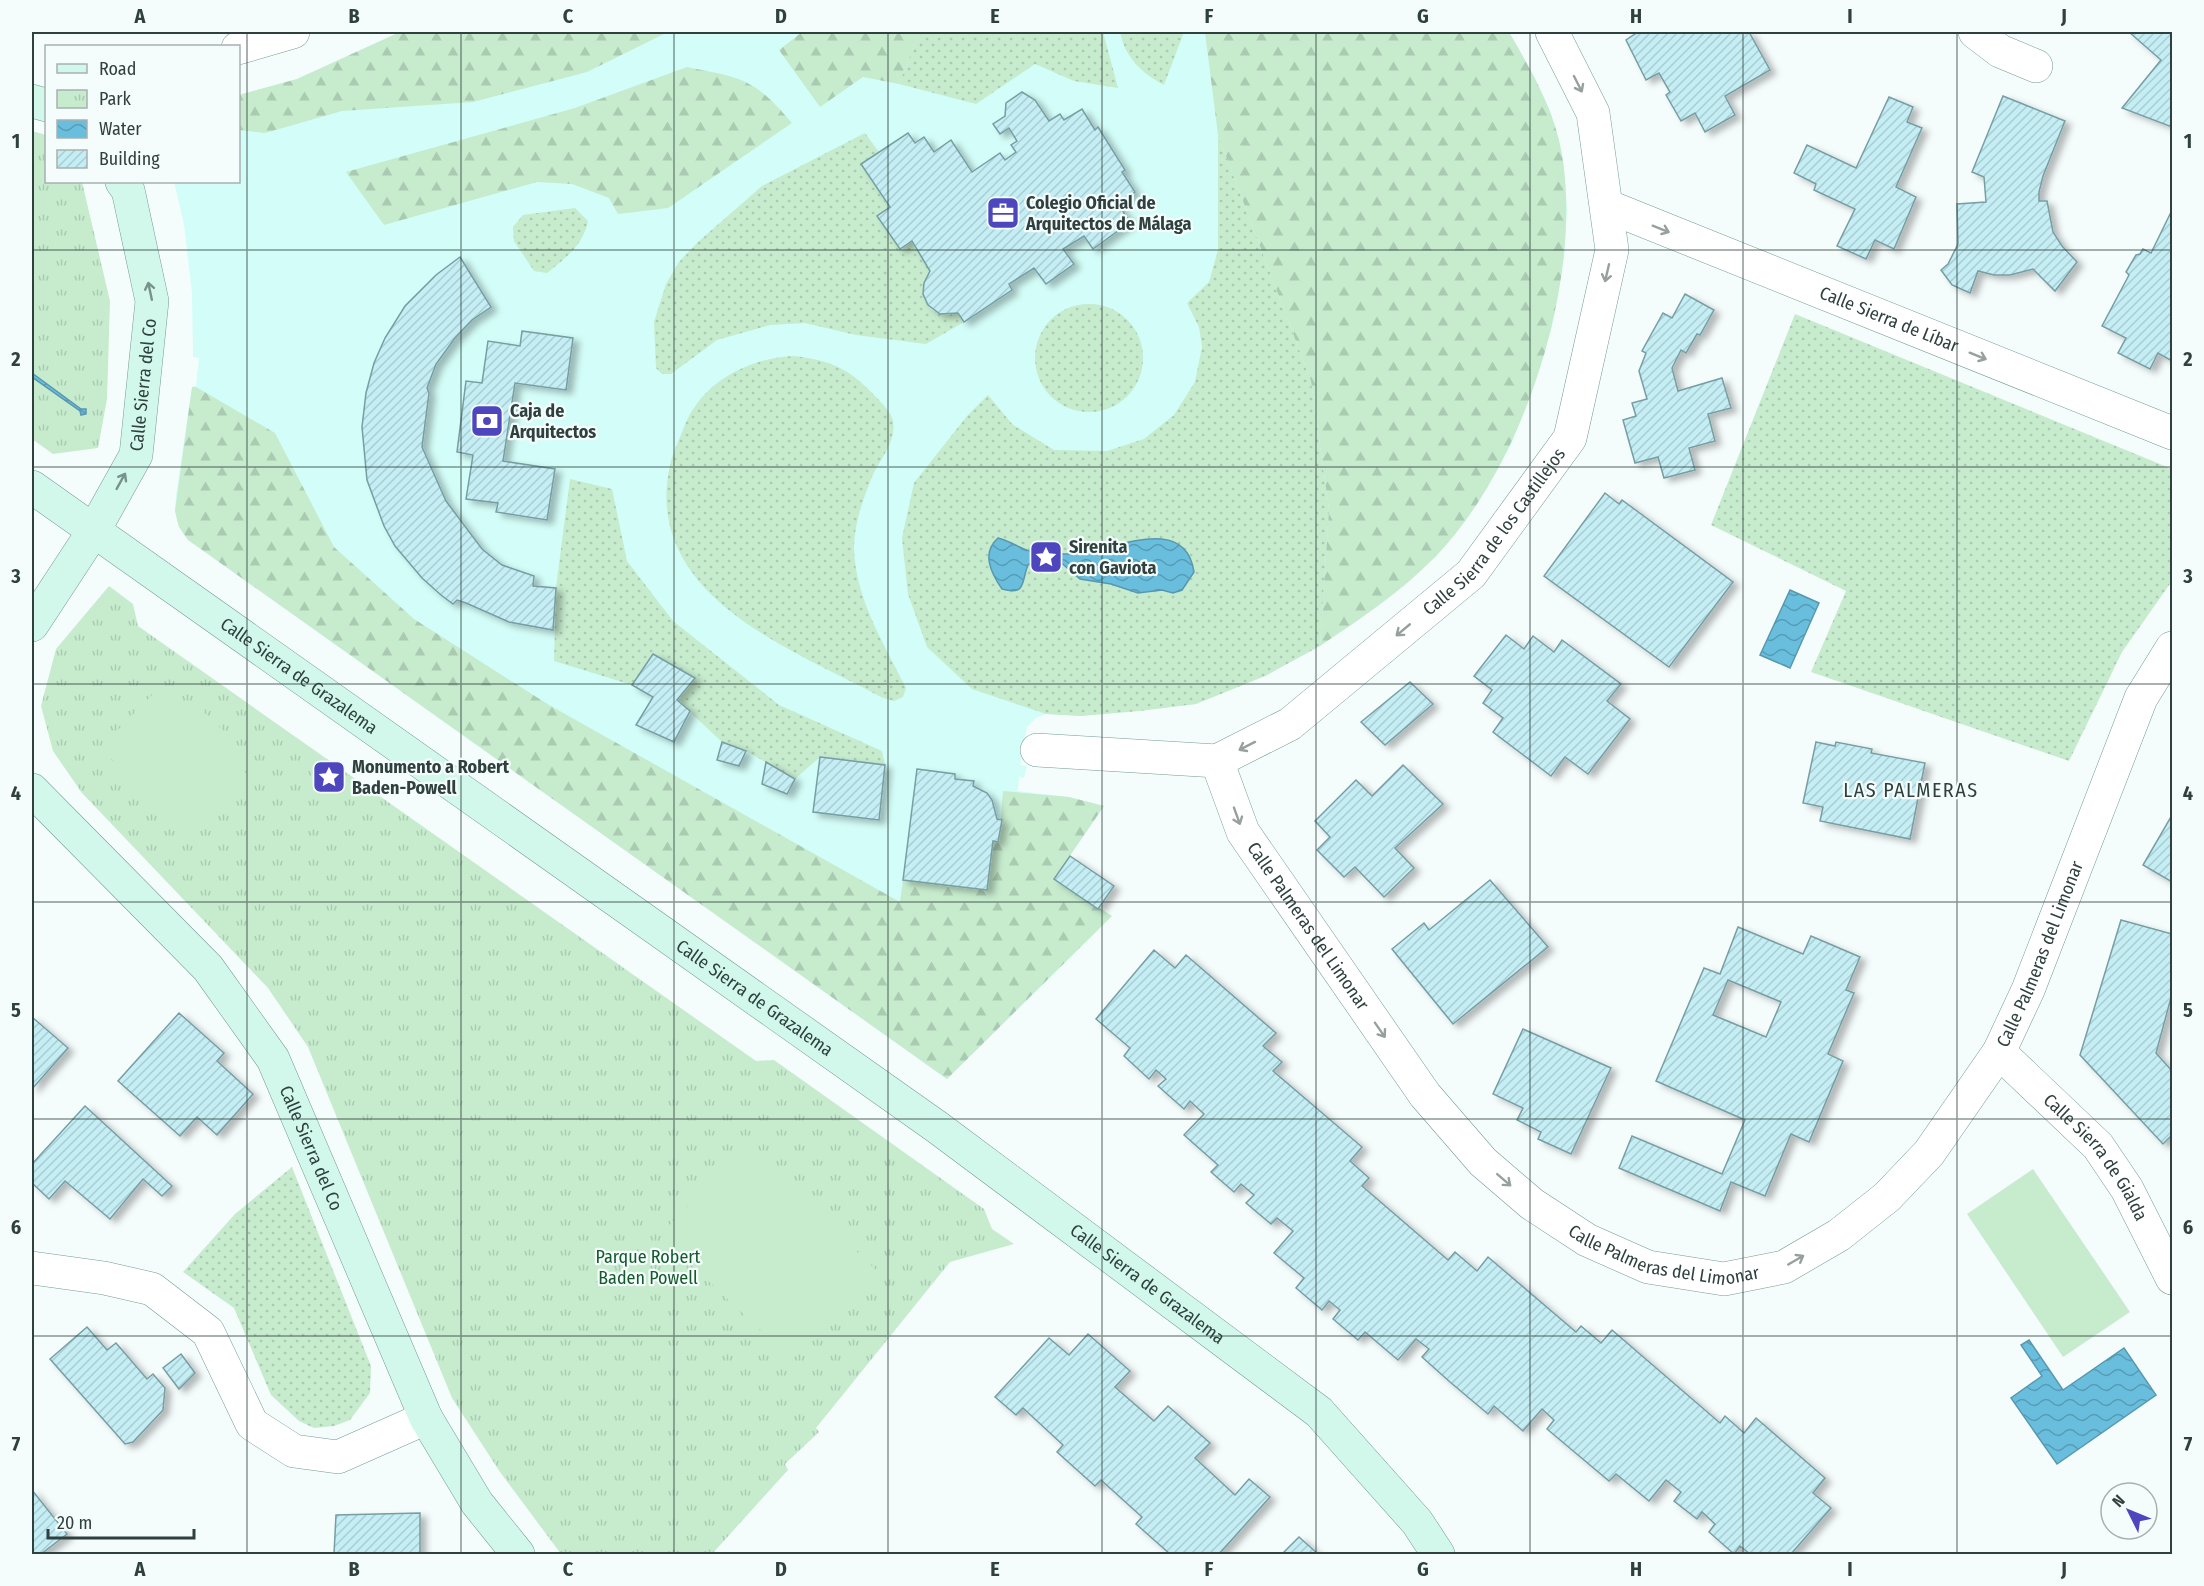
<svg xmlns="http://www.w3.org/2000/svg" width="2204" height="1586" font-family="'Fira Sans Condensed',sans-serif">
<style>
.built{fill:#d3fdf8}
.grass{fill:url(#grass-dots)}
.forest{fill:url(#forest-firs)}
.park{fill:url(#park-tufts)}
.pitch{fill:#c6ebcd}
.water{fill:url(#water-waves);stroke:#5898ae;stroke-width:1.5}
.building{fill:url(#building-hatch);stroke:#769ea3;stroke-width:1.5;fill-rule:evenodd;filter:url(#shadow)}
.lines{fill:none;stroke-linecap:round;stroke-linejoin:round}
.street-casing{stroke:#749b97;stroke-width:34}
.secondary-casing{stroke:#749b97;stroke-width:34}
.street{stroke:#fff;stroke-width:33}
.secondary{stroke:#d1f8eb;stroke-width:33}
.oneway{stroke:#97a09e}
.oneway2{stroke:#78938c}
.grid{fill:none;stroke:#2f403e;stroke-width:1.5;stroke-opacity:0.55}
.labels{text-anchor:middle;stroke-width:4.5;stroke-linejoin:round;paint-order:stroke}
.poi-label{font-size:18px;font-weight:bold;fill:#2f403e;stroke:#f5fdfc;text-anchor:start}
.street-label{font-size:18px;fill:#2f403e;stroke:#f5fdfc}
.park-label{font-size:18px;fill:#15592c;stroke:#f5fdfc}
.neighbourhood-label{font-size:20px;letter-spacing:1.5px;fill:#2f403e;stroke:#f5fdfc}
.neatline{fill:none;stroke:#2f403e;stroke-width:2}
.grid-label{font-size:20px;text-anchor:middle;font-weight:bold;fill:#2f403e}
</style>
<defs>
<pattern id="grass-dots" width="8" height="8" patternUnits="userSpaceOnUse" patternTransform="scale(1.5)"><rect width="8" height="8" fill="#c6ebcd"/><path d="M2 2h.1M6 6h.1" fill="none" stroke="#aacbb1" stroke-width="1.8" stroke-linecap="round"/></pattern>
<pattern id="forest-firs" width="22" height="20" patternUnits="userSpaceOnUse" patternTransform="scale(1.5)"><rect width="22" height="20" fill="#c6ebcd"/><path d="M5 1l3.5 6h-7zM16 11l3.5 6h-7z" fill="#aacbb1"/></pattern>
<pattern id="park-tufts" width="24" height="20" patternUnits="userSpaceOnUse" patternTransform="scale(1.5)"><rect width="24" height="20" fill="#c6ebcd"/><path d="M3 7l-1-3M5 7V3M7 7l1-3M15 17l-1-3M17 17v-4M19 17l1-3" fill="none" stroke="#aacbb1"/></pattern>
<pattern id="water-waves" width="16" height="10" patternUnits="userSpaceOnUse" patternTransform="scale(1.5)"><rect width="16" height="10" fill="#69bede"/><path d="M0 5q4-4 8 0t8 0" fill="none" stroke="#579cb5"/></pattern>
<pattern id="building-hatch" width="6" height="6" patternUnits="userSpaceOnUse" patternTransform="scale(1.5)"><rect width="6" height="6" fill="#c4eef4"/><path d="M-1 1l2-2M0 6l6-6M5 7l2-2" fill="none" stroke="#a9cdd2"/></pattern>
<filter id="shadow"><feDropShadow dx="6" dy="4" stdDeviation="3" flood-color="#0004"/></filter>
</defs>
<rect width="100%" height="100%" fill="#f5fdfc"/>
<path class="built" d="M400,32H1509L1534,76L1551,113L1563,160L1567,209L1564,259L1552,327L1512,443L1480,500L1436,557L1382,603L1320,646L1265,676L1196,704L1081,716L1046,714L1036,718L1027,727L1020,765L1027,766L1024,778L1019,777L1018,791L1069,797L1104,806L1054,879L1112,916L947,1079L188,540L179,527L175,511L176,495L192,387L196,386L199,358L193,357L192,293L184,224L174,182H238L239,95L297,79Z"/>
<g class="grass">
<path d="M919,32H1103L1118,88L1074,81L1035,64L976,104L899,84Z"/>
<path d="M1120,32H1184L1164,85C1141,73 1125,57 1120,32Z"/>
<path d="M865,133L879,152L861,164L930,271C917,296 925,320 958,313L964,322L926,344L856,335L805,323L770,325L717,340L671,374H662L656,368L654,322L666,284L679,262L698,242L762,186Z"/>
<path d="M1218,135L1311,381L1329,509L1320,646L1265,676L1196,704L1140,711L1081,716L1046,714L972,689L927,647L908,594L902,538L914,483L967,416L988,395L1012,424L1054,450L1107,451L1144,439L1174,415L1195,382L1202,347L1199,327L1187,303L1209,282L1218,250Z"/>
<path d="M575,208L588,221C583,245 566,258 547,273L534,271L514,241L513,227L523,215Z"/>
<circle cx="1089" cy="358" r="54"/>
<path d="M1795,314L2172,469V581L2122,652L2069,761L1811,672L1846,591L1711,525Z"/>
<path d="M792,356C824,359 846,366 869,390C876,397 888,408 892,418C899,439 879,460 872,477C863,499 854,524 854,548C855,598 884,644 906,688L903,697L894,701L883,698C792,649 638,595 671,461C674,450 680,438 684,427C702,382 747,359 792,356Z"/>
<path d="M570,479L612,489L627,561L673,621L779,705L882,751L885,765L820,757L795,779L746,751L722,742L677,700L695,678L653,655L632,685L554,661L556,588Z"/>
<path d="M292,1167L371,1366L370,1393L350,1420L334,1426L314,1428L299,1421L271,1395L234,1308L183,1272L235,1214Z"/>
</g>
<g class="forest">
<path d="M400,32H668L587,72L473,102L342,111L265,133L239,130V95L297,79Z"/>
<path d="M802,32H919L899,84L863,77L820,107L779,50Z"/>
<path d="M1205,32H1509C1532,72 1557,114 1563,161C1581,286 1523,467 1435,557C1401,592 1360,619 1320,646L1329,509L1311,381L1218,135Z"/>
<path d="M687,67C742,78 754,78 792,123L668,208L618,214L609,198L572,184L537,182L384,225L346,172L575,108Z"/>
<path d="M192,387H196L275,433L334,547L414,619L549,705L900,902L903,880L987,890L993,841L999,842L1003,791L1069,797L1104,806L1054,879L1112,916L947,1079L188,540L179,527L175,511Z"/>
</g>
<g class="park">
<path d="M32,131L46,135V182H82L110,301L107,399L98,448L53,454L32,439Z"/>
<path d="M109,586L133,604L138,626L756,1061L774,1060L984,1209L992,1229L1014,1244L950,1262L816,1428L819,1432L785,1464L788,1470L712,1554H561L500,1472L452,1398L308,1047L268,988L82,793L53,751L41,706L56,649Z"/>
</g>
<g class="pitch">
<path d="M158,689L173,703H194L230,737L229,757L248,775L189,835L100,748Z"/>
<path d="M745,1145L877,1271L792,1360L660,1235Z"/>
<path d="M2033,1169L2130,1312L2063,1357L1967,1214Z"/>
</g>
<g class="water">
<path d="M32,373L81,409H86V414L81,415L80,411L32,377Z"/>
<path d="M998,538C1010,541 1021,549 1033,552C1044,555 1062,554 1075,554C1110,552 1185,511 1194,572L1182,590L1173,593L1162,590L1138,593L1111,584L1080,579L1058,560L1036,561L1028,565C1021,581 1027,596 1002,589C991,573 981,553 998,538Z"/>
<path d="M1790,590L1819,603L1790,668L1760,655Z"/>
<path d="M2029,1340L2063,1390L2124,1348L2156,1395L2057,1464L2011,1398L2042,1376L2021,1345Z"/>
</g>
<g class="building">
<path d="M1638,32H1749L1770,70L1725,96L1735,115L1705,132L1695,113L1681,121L1666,95L1670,92L1659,73L1646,80L1626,40Z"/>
<path d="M2129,32H2172V127L2122,108L2161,60Z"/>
<path d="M1022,92L1035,100L1049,121L1060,114L1064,120L1082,109L1095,130L1098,127L1125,170L1122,172L1135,192L1118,204L1130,222L1093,249L1084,236L1063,249L1074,264L1046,284L1034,268L1009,284L1012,290L964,322L958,313L940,314L928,305L923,294L924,283L930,271L912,241L900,249L877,216L890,207L861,164L908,133L915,143L924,137L934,152L951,140L972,172L1000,153L1005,160L1016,152L1011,145L1017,141L1009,128L1000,134L993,124L1005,116L1006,103Z"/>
<path d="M2003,96L2065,121L2043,176L2039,192V201H2047L2053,232L2062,246L2077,262L2055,291L2033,269L2010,275H1994L1978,271L1970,293L1952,285L1941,270L1948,264L1958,244L1957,204L1986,202L1984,177L1972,172Z"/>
<path d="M1889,97L1913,107L1907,122L1922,128L1896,187L1916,197L1894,249L1875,240L1866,259L1837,246L1855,209L1814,190L1816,184L1794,173L1807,145L1856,168Z"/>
<path d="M2172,210V361L2158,353L2150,369L2118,353L2126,338L2102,326L2129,275L2126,272L2136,255L2140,254L2143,249L2151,253Z"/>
<path d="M460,257L491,307L472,320L455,338L436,364L427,388L429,393L422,447L446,501L482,549L502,565L534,576L533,586L556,588L553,630L509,622L466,603L457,600L453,604L441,595L422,578L395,546L384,526L367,480L362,427L366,393L374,363L385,338L405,306L436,275Z"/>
<path d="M1685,294L1714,310L1700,335L1697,334L1686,353L1681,350L1672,368L1678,391L1722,378L1731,408L1708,414L1715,441L1689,448L1695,470L1664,478L1658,457L1635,463L1623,420L1636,416L1632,403L1647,399L1639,371L1646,353L1642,351L1663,313L1672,318Z"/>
<path d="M522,331L573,338L566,390L515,383L503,461L555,469L547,520L496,512L498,503L466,499L473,455L457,452L466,381L482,383L488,341L520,346Z"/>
<path d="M1605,493L1619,504L1622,500L1733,582L1669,667L1544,576Z"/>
<path d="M1506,635L1524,649L1533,636L1554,652L1562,640L1621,684L1607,701L1630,719L1588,774L1565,757L1551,776L1493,732L1503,718L1483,703L1492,690L1474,676Z"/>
<path d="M653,654L695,678L677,700L690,711L674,742L636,725L653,697L632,685Z"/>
<path d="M1410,682L1433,704L1385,745L1361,722Z"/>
<path d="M722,742L746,751L739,766L717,760Z"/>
<path d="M1816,742L1835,746L1836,742L1872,749L1871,753L1925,763L1910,839L1820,821L1823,807L1803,803Z"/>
<path d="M820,757L885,765L879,820L813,812Z"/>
<path d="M766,762L795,779L787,794L762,784Z"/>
<path d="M1403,765L1443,804L1395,848L1414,868L1384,897L1355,867L1344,877L1317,850L1330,837L1315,821L1356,780L1372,796Z"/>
<path d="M917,769L955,774V779L974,781L973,786L987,793L992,800L997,819L1002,820L998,842L993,841L987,890L903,880Z"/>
<path d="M2172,815V882L2143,865Z"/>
<path d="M1070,856L1114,886L1098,909L1054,879Z"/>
<path d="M1490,880L1548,947L1453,1024L1392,949L1424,923L1429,930Z"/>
<path d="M2121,920L2172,934V994L2156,1053L2172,1071V1135L2163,1144L2080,1055Z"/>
<path d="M1738,927L1803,954L1811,936L1860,957L1846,990L1854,993L1828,1054L1843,1061L1809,1142L1791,1134L1765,1196L1731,1182L1720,1211L1619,1168L1632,1136L1722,1174L1745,1120L1656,1081L1704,968L1720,974ZM1728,980L1781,1002L1766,1037L1713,1015Z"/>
<path d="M1154,950L1175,968L1186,955L1276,1033L1263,1046L1282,1062L1273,1071L1362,1147L1350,1161L1369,1178L1362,1186L1448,1260L1455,1252L1477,1271L1488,1257L1576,1332L1581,1326L1601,1343L1612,1330L1720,1423L1725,1416L1744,1433L1756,1418L1825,1478L1813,1493L1831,1508L1791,1554H1750L1740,1546L1734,1554L1709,1532L1715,1524L1702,1512L1697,1519L1674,1501L1681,1492L1666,1480L1649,1501L1616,1474L1609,1481L1547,1429L1554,1420L1542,1409L1523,1431L1494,1406L1488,1414L1450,1382L1422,1357L1429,1349L1416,1339L1398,1360L1365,1332L1358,1340L1333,1319L1340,1310L1329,1301L1322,1310L1296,1288L1304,1278L1274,1253L1293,1231L1277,1218L1271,1224L1246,1203L1254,1195L1241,1184L1234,1192L1211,1172L1218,1165L1184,1135L1204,1114L1190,1101L1184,1109L1158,1086L1166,1079L1156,1070L1149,1079L1124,1056L1130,1048L1096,1019Z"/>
<path d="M179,1013L224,1053L217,1061L253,1094L217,1135L197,1117L180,1136L118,1081Z"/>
<path d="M32,1017L68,1048L32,1089Z"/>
<path d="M1523,1029L1611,1068L1571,1154L1538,1139L1541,1132L1517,1120L1523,1108L1493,1094Z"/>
<path d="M85,1106L172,1186L162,1196L143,1179L110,1219L65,1181L49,1199L32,1183V1164Z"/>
<path d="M87,1327L107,1350L116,1343L147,1379L153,1374L165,1388L163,1410L133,1442L125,1444L50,1359Z"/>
<path d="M1088,1334L1130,1371L1115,1387L1154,1421L1168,1406L1210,1443L1195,1458L1235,1495L1249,1479L1270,1497L1219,1554H1170L1136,1524L1142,1517L1101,1480L1095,1486L1057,1452L1063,1445L1023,1408L1016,1415L995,1397L1049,1338L1069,1355Z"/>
<path d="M181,1354L195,1373L179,1389L163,1368Z"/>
<path d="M32,1490L67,1534L41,1554H32Z"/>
<path d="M420,1513V1554H334L336,1515Z"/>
<path d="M1299,1537L1318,1554H1282Z"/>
</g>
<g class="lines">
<g class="street-casing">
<g id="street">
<path d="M1975,32L2000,51L2036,66"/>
<path d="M238,48L293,32"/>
<path id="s1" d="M1607,206L2172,433"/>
<path d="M1037,750L1217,761"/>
<path id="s2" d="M1217,761L1243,832L1425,1095L1483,1162L1532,1204L1587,1240L1648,1267L1724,1279L1784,1267L1839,1235L1887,1197L1929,1153L1999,1052L2028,990L2141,698L2172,648"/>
<path id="s3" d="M1217,761L1290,724L1471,574L1570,438L1612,250L1593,113L1552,32"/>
<path id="s4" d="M1999,1052L2098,1146L2127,1189L2172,1278"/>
<path d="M32,1268L104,1278L152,1289L208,1332L252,1424L294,1451L338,1457L426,1418"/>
</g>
</g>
<g class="secondary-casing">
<g id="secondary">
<path d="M32,101L46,105"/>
<path id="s5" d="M32,487L937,1127L1319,1412L1417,1522L1438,1554"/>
<path id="s6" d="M32,625L93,532L136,455L152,301L128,190L122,182"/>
<path id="s7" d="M32,790L208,968L273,1059L426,1418L477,1503L518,1554"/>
</g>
</g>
<use href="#street" class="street"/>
<use href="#secondary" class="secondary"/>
</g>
<defs><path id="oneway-shaft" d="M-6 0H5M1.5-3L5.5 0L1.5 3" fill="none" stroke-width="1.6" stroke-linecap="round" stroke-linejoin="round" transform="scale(1.5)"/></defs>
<g class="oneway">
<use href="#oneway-shaft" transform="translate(1578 84) rotate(63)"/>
<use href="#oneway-shaft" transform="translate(1661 229) rotate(22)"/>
<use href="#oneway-shaft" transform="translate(1607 273) rotate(103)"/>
<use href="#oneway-shaft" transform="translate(1978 356) rotate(22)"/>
<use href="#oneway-shaft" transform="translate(1403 630) rotate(140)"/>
<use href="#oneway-shaft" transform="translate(1247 746) rotate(153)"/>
<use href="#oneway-shaft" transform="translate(1237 816) rotate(70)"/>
<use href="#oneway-shaft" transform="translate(1380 1030) rotate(55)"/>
<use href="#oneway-shaft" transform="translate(1504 1180) rotate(41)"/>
<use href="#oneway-shaft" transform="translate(1796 1260) rotate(-30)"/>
</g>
<g class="oneway2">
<use href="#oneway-shaft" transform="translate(150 291) rotate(-102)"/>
<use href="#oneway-shaft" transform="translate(121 481) rotate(-61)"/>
</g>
<path class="grid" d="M247,32V1554M461,32V1554M674,32V1554M888,32V1554M1102,32V1554M1316,32V1554M1530,32V1554M1743,32V1554M1957,32V1554M32,250H2172M32,467H2172M32,684H2172M32,902H2172M32,1119H2172M32,1336H2172"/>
<defs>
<g id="office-square" transform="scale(1.725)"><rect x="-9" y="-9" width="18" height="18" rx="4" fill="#4e46bd" stroke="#f5fdfc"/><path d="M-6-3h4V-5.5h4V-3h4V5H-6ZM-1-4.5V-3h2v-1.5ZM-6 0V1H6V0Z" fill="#fff"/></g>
<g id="bank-square" transform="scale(1.725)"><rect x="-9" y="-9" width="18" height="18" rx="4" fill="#4e46bd" stroke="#f5fdfc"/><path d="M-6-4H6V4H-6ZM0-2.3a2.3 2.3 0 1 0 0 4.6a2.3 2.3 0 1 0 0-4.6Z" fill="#fff"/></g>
<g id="sight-square" transform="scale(1.725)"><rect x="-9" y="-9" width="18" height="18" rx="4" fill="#4e46bd" stroke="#f5fdfc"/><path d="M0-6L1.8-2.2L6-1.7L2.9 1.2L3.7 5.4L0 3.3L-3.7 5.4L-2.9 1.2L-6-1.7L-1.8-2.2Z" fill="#fff"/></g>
</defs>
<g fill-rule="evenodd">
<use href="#office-square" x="1003" y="213"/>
<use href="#bank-square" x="487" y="421"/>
<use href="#sight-square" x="1046" y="557"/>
<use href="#sight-square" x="329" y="777"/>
</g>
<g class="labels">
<g class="poi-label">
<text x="1026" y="209">Colegio Oficial de<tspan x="1026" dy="21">Arquitectos de Málaga</tspan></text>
<text x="510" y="417">Caja de<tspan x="510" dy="21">Arquitectos</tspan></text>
<text x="1069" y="553">Sirenita<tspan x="1069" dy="21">con Gaviota</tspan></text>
<text x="352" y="773">Monumento a Robert<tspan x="352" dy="21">Baden-Powell</tspan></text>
</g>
<g class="street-label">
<text dy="6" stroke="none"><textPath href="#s1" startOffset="304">Calle Sierra de Líbar</textPath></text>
<text dy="6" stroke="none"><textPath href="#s6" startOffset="270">Calle Sierra del Co</textPath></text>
<text dy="6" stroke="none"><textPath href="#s3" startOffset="364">Calle Sierra de los Castillejos</textPath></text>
<text dy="6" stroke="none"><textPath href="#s5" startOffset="327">Calle Sierra de Grazalema</textPath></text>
<text dy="6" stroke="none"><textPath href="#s2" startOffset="190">Calle Palmeras del Limonar</textPath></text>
<text dy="6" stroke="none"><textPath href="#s2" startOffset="1234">Calle Palmeras del Limonar</textPath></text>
<text dy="6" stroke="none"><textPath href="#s5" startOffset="885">Calle Sierra de Grazalema</textPath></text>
<text dy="6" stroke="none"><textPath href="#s7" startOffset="459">Calle Sierra del Co</textPath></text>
<text dy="6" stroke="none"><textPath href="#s4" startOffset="144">Calle Sierra de Gialda</textPath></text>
<text dy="6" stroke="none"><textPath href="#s2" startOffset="694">Calle Palmeras del Limonar</textPath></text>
<text dy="6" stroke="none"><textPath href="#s5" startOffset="1371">Calle Sierra de Grazalema</textPath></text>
</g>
<g class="park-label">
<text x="648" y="1263">Parque Robert<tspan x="648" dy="21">Baden Powell</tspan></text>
</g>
<g class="neighbourhood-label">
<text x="1911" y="797">LAS PALMERAS</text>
</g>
</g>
<rect width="2204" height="1586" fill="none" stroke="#f5fdfc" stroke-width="66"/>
<rect x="45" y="45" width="195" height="138" fill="#f5fdfc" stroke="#a6b1b0" stroke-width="1.5"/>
<rect x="57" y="64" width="30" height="9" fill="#d1f8eb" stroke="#a6b1b0" stroke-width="1.5"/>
<text x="99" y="75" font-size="18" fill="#2f403e">Road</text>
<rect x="57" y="90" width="30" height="18" fill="url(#park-tufts)" stroke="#a6b1b0" stroke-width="1.5"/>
<text x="99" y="105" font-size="18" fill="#2f403e">Park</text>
<rect x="57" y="120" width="30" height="18" fill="url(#water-waves)" stroke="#a6b1b0" stroke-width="1.5"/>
<text x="99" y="135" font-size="18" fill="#2f403e">Water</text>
<rect x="57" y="150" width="30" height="18" fill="url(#building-hatch)" stroke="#a6b1b0" stroke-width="1.5"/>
<text x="99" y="165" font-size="18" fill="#2f403e">Building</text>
<g transform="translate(2129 1511) rotate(313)"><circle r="28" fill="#f5fdfc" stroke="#a6b1b0" stroke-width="1.5"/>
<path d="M0-4.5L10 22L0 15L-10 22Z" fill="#4e46bd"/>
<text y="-9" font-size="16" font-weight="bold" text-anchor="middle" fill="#2f403e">N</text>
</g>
<path d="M48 1529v9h146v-9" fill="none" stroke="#2f403e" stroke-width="3"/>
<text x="57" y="1529" font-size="18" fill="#2f403e" stroke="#f5fdfc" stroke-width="4.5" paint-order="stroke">20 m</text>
<rect x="33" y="33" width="2138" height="1520" class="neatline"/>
<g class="grid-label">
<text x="140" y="23">A</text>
<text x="354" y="23">B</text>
<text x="568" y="23">C</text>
<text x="781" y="23">D</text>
<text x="995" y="23">E</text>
<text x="1209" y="23">F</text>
<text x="1423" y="23">G</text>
<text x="1636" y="23">H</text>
<text x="1850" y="23">I</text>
<text x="2064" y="23">J</text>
<text x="16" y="148">1</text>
<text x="2188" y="148">1</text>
<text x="16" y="366">2</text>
<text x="2188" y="366">2</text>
<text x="16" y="583">3</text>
<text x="2188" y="583">3</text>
<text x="16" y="800">4</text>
<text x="2188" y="800">4</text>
<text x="16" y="1017">5</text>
<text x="2188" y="1017">5</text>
<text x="16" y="1234">6</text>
<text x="2188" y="1234">6</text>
<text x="16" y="1451">7</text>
<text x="2188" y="1451">7</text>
<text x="140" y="1576">A</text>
<text x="354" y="1576">B</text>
<text x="568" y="1576">C</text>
<text x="781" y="1576">D</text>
<text x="995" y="1576">E</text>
<text x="1209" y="1576">F</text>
<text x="1423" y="1576">G</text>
<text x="1636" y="1576">H</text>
<text x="1850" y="1576">I</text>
<text x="2064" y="1576">J</text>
</g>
</svg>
